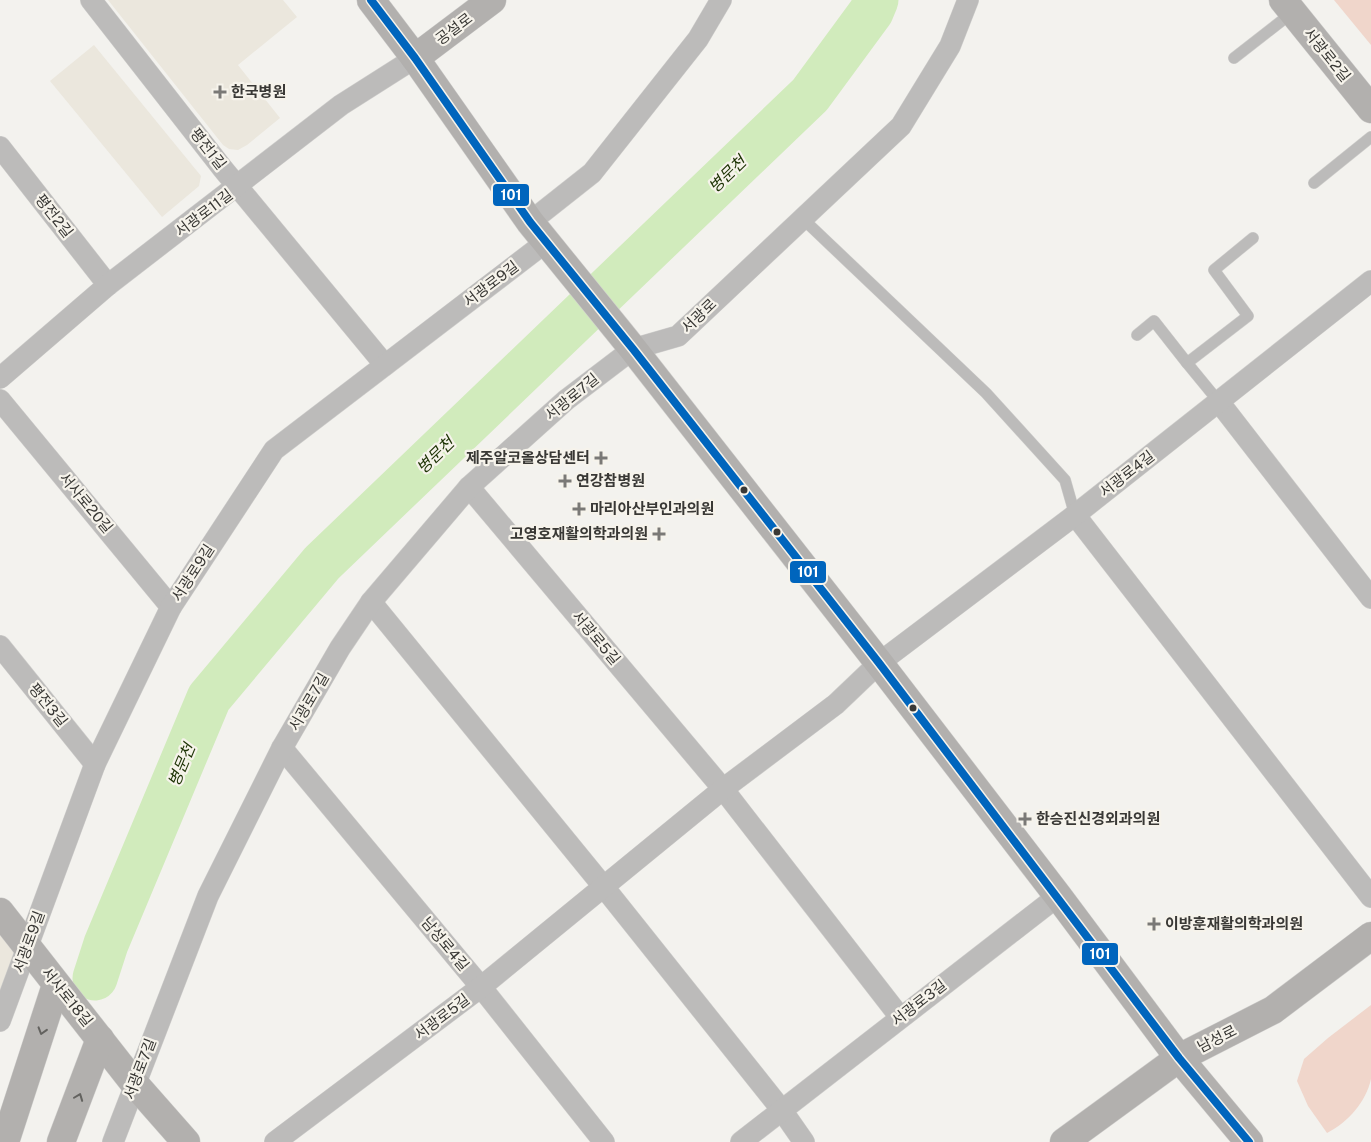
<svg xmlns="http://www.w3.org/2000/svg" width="1371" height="1142" font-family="'Public Sans','Noto Sans KR',sans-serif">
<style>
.built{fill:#ebe7dd}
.green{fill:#f0d6cb}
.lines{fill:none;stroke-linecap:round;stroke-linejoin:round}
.river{stroke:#d1ebbc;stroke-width:45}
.lane-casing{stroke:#d1d0ce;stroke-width:12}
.street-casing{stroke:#d1d0ce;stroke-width:22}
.secondary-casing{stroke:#d1d0ce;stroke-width:29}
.lane{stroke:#bcbbba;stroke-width:11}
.street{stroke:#bcbbba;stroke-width:21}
.secondary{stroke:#b2b0ae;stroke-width:28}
.bus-1-casing{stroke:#f6f3eb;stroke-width:11}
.bus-1{stroke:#0065bd;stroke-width:8}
.oneway{stroke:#63625f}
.poi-dot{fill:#7a7976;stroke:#f6f3eb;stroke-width:2}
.bus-dot{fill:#393835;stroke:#f6f3eb;stroke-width:2}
.labels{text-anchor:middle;stroke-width:4.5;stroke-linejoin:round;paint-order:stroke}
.street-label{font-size:15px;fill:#393835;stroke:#f6f3eb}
.poi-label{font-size:15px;font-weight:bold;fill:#393835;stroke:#f6f3eb;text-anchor:start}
.water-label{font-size:16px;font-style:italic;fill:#1b3102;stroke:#f6f3eb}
.line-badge{stroke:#f6f3eb;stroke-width:2}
.badge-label{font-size:14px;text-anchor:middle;font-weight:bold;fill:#fff}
</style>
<rect width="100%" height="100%" fill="#f3f2ee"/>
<g class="built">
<path d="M108,0H283L297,17L238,65L280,118L247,145L238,150L229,149L223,145Z"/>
<path d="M94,45L201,176L199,186L162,217L50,81Z"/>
<path d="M0,912L27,946L0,1021Z"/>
</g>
<g class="green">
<path d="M1334,0H1371V45Z"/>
<path d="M1371,1005V1079C1366,1102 1348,1122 1327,1133L1308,1106L1297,1081L1304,1059L1328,1038Z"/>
</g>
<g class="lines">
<path class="river" d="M95,978L106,944L209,698L322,563L810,95L871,12L876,0"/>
<g class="lane-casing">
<g id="lane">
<path d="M1234,58L1293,12"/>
<path d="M1314,183L1371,137"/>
<path d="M802,218L986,393L1065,480L1075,515"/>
<path d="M1137,335L1154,321L1187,363"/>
<path d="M1219,402L1187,363L1248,316L1214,270L1253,238"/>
</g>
</g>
<g class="street-casing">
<g id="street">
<path d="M91,0L223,169L385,365"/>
<path d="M0,147L108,285"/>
<path d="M530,222L592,173L698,39L721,0"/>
<path d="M0,378L108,285L341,105L415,58"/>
<path d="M0,400L171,607"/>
<path d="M1219,402L1371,598"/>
<path d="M469,487L723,789L900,1017"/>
<path d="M1075,515L1371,897"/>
<path d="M371,602L603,886L781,1109L804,1142"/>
<path d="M0,646L95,764"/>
<path d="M282,748L481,987L604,1142"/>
<path d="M0,1021L95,764L171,607L274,450L546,242"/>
<path d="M113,1142L208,896L282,748L340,648L371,602L469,487L566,400L633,349L678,336L901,126L950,46L968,0"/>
<path d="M275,1142L481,987L723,789L836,704L879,663L1075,515L1371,281"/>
<path d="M741,1142L1058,896"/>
</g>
</g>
<g class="secondary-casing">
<g id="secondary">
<path d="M371,0L415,58L530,222L633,349L879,663L1058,896L1179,1058L1249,1142"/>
<path d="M1283,0L1371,109"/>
<path d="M415,58L492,0"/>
<path d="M0,912L134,1083L186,1142"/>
<path d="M5,1142L56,985"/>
<path d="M61,1142L100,1039"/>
<path d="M1064,1142L1179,1058L1273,1010L1371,936"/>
</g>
</g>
<use href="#lane" class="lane"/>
<use href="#street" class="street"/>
<use href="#secondary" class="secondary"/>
<g class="bus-1-casing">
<path id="bus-1" d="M371,0L415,58L530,222L633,349L879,663L1179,1058L1249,1142"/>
</g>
<use href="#bus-1" class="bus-1"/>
</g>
<defs><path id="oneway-chevron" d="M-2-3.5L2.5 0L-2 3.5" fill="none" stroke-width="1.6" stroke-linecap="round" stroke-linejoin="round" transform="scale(1.25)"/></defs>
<g class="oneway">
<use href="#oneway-chevron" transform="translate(42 1031) rotate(107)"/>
<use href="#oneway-chevron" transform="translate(79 1097) rotate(-69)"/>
</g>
<g class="poi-dot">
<path d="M217.5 84.5h5v5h5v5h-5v5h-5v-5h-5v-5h5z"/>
<path d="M598.5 450.5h5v5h5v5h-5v5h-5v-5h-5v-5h5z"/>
<path d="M562.5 473.5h5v5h5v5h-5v5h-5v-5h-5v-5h5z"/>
<path d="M576.5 501.5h5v5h5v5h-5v5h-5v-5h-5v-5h5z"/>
<path d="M656.5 526.5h5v5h5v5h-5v5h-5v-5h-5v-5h5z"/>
<path d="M1022.5 811.5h5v5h5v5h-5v5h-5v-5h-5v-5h5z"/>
<path d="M1151.5 916.5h5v5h5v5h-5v5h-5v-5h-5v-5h5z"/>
</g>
<g class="bus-dot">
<circle cx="744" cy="490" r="4.5"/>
<circle cx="777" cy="532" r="4.5"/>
<circle cx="913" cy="708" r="4.5"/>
</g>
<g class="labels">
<g class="street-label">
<text transform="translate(454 29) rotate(-37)" y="5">공설로</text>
<text transform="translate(1327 55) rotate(51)" y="5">서광로2길</text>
<text transform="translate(208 149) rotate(52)" y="5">평전1길</text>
<text transform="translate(204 213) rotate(-37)" y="5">서광로11길</text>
<text transform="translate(54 216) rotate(52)" y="5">평전2길</text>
<text transform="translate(491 284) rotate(-37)" y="5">서광로9길</text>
<text transform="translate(699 316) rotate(-44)" y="5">서광로</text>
<text transform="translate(572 397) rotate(-39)" y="5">서광로7길</text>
<text transform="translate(1127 474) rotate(-38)" y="5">서광로4길</text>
<text transform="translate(86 503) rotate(50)" y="5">서사로20길</text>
<text transform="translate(193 573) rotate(-57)" y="5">서광로9길</text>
<text transform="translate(596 638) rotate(50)" y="5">서광로5길</text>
<text transform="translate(309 702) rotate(-60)" y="5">서광로7길</text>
<text transform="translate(48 705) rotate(51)" y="5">평전3길</text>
<text transform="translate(29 942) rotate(-70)" y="5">서광로9길</text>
<text transform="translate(445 944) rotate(50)" y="5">남성로4길</text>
<text transform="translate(67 997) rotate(51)" y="5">서사로18길</text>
<text transform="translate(919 1003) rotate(-38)" y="5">서광로3길</text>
<text transform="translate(442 1017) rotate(-37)" y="5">서광로5길</text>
<text transform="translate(1217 1039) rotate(-27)" y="5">남성로</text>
<text transform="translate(140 1069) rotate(-69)" y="5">서광로7길</text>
</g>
<g class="poi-label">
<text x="231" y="97">한국병원</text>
<text x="590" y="463" text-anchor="end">제주알코올상담센터</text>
<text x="576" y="486">연강참병원</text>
<text x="590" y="514">마리아산부인과의원</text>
<text x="648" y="539" text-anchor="end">고영호재활의학과의원</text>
<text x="1036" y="824">한승진신경외과의원</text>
<text x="1165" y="929">이방훈재활의학과의원</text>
</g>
<g class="water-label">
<text transform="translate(727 174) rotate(-44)" y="6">병문천</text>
<text transform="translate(435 455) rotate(-44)" y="6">병문천</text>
<text transform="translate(181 765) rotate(-67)" y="6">병문천</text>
</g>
</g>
<g class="line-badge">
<rect x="492" y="183" width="38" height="24" rx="5" fill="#0065bd"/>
<rect x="789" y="560" width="38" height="24" rx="5" fill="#0065bd"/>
<rect x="1081" y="942" width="38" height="24" rx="5" fill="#0065bd"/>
</g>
<g class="badge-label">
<text x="511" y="200">101</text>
<text x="808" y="577">101</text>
<text x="1100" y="959">101</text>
</g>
</svg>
